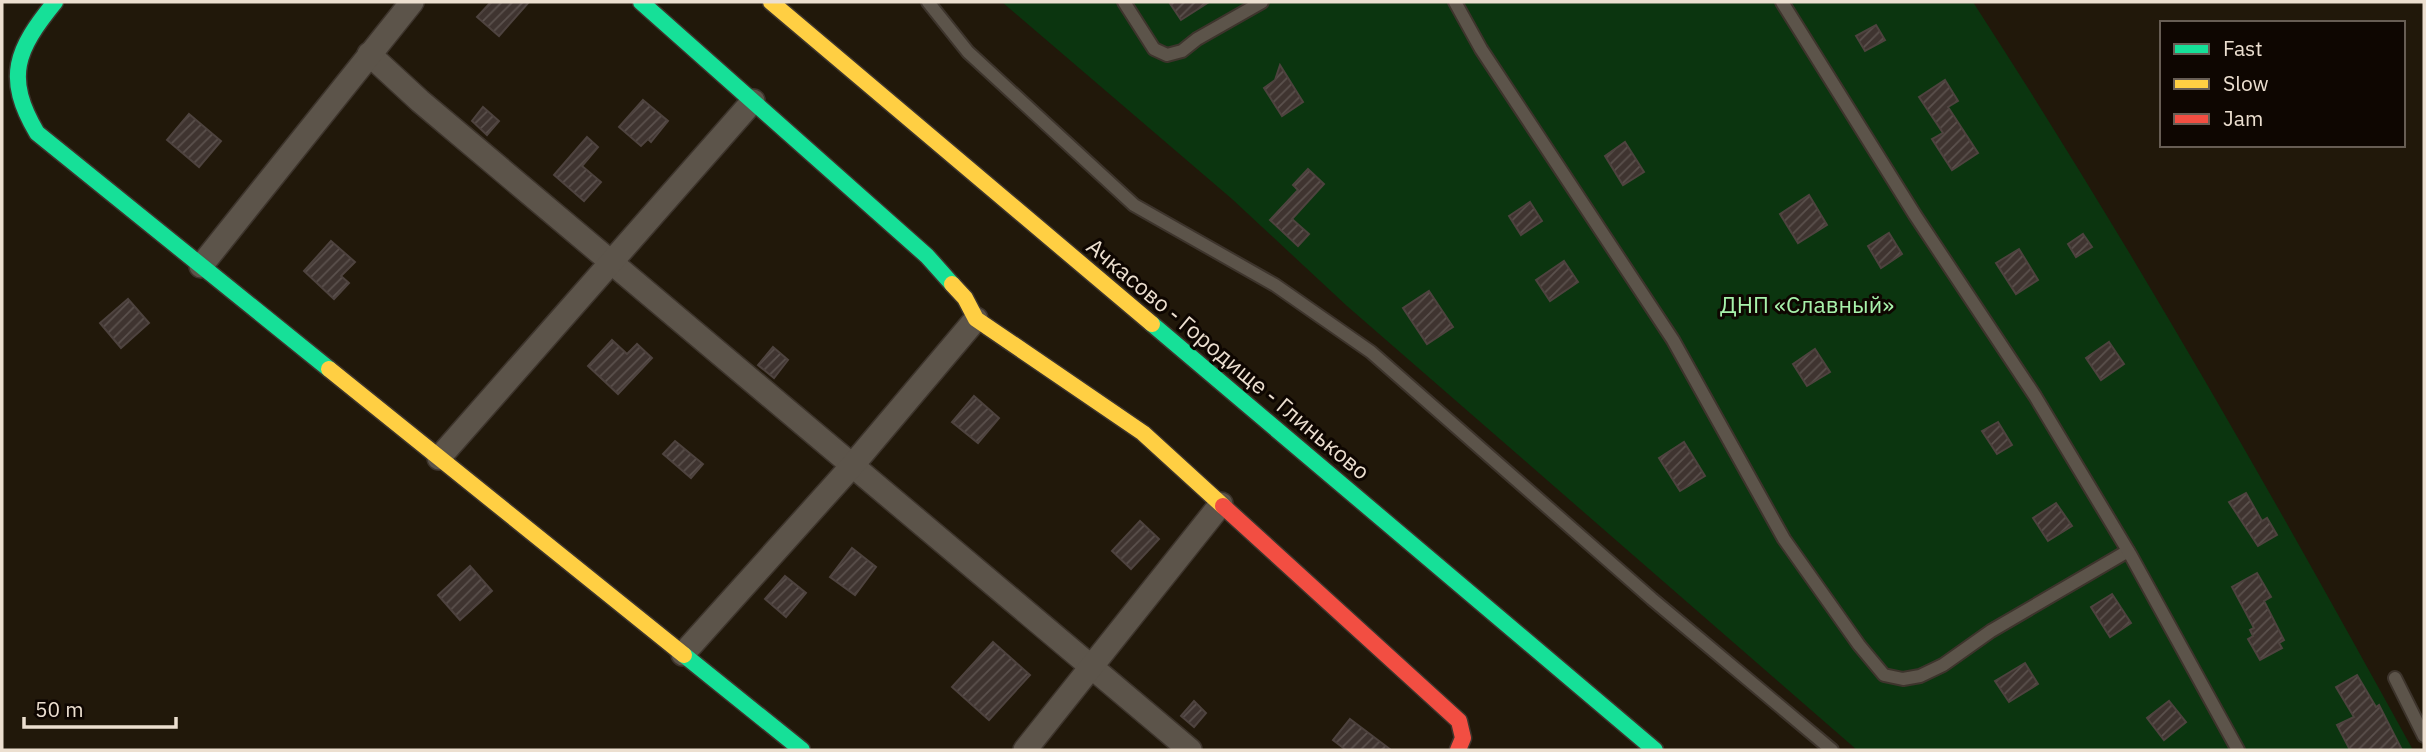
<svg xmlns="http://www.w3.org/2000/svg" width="2426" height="752" font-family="'IBM Plex Sans',sans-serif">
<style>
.green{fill:#0b350f}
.building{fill:url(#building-hatch);stroke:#4e433f;stroke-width:2}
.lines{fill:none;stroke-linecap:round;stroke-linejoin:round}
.lane-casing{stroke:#3d342c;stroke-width:16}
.street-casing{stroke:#3d342c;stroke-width:26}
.fast-casing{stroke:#3d342c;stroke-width:19}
.slow-casing{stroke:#3d342c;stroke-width:19}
.jam-casing{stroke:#3d342c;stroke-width:19}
.lane{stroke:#5c544a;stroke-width:12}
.street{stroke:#5c544a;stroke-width:23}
.fast{stroke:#16e098;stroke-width:16}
.slow{stroke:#ffcf43;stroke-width:16}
.jam{stroke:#f24e42;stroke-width:16}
.labels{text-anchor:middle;stroke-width:6;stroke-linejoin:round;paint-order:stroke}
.park-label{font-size:23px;fill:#a7f1aa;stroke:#0e0601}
.street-label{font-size:23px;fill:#ecdfd0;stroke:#0e0601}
</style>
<defs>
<pattern id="building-hatch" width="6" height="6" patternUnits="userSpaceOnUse" patternTransform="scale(1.75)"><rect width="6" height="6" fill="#3f3430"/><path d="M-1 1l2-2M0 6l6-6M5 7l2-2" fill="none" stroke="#5b514d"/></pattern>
</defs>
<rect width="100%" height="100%" fill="#21180a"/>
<path class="green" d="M1002,2H1973C2130,244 2274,497 2413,750H1857L1347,306L1232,199Z"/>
<g class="building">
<path d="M491,2H529L499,36L477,17Z"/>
<path d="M1169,2H1209L1181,20Z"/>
<path d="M1876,25L1885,40L1865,51L1856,36Z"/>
<path d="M1280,65L1303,102L1282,116L1264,88L1275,80Z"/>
<path d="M1945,80L1958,101L1948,107L1978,153L1952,170L1932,139L1943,133L1919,97Z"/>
<path d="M643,100L668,121L651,142L648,139L641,146L619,127Z"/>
<path d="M483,107L499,121L487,135L472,121Z"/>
<path d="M189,114L221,141L199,167L167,140Z"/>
<path d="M587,137L598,147L582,166L601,182L584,201L554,175Z"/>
<path d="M1625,142L1644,172L1623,185L1605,156Z"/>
<path d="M1308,169L1324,184L1292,219L1309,234L1298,246L1270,220L1298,190L1293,185Z"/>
<path d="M1809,195L1827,225L1798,243L1780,214Z"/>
<path d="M1530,202L1542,221L1521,235L1509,216Z"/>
<path d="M1889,233L1902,254L1881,268L1868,246Z"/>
<path d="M2083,234L2092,247L2076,257L2068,244Z"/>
<path d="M331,241L355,262L341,276L349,283L334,299L304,271Z"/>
<path d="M2019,249L2038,280L2016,294L1996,263Z"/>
<path d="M1564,261L1578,282L1550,301L1536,280Z"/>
<path d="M1429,291L1453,327L1427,344L1403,308Z"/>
<path d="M128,299L149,323L121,348L100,323Z"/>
<path d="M612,340L627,354L637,344L652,358L618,394L588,366Z"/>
<path d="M2109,342L2124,364L2101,380L2086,358Z"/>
<path d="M773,347L788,360L774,378L758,365Z"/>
<path d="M1815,349L1830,372L1807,386L1793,364Z"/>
<path d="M974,396L999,418L978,443L952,422Z"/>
<path d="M1998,422L2012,445L1997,454L1982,431Z"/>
<path d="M675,441L703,464L691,478L663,454Z"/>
<path d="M1684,442L1705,476L1680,491L1659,458Z"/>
<path d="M2246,493L2262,521L2267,518L2277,535L2258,546L2229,502Z"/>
<path d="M2056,503L2072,526L2048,541L2033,518Z"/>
<path d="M1140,521L1159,539L1131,569L1112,551Z"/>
<path d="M852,548L876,567L855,595L830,577Z"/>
<path d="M470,566L492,591L460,620L438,595Z"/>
<path d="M2257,573L2271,597L2264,601L2284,640L2279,643L2282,648L2260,660L2248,639L2253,636L2250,630L2254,628L2232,587Z"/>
<path d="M785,576L806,593L786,617L765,599Z"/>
<path d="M2112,594L2131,623L2110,637L2091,607Z"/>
<path d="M993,642L1030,675L989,720L952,687Z"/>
<path d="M2025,663L2038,684L2009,702L1995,681Z"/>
<path d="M2357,675L2376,707L2379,705L2402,750H2350L2337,725L2354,717L2336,687Z"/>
<path d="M1194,701L1206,713L1194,727L1181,716Z"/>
<path d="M2169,701L2186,722L2164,740L2147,718Z"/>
<path d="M1350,719L1391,750H1346L1333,740Z"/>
</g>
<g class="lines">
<g class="lane-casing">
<g id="lane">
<path d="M928,2L968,52L1134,205L1275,285L1371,352L1652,599L1832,750"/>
<path d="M1124,2L1154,49L1167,55L1182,51L1197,39L1262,2"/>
<path d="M1455,2L1481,49L1673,340L1784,539L1859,645L1884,675L1903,679L1920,676L1943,665L1991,631L2128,551"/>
<path d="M1782,2L1915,215L2035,396L2130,554L2238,750"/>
<path d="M2395,678L2424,736"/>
</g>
</g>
<g class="street-casing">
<g id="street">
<path d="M369,54L420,101L1190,750"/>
<path d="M201,266L412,2"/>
<path d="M439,458L753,101"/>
<path d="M683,654L851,467L976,319"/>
<path d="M1025,750L1221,504"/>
</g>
</g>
<g class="fast-casing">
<g id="fast">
<path d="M55,2C16,50 4,77 37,133L329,369"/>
<path d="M641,2L927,256L952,284"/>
<path d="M1152,324L1655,750"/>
<path d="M684,655L802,750"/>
</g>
</g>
<g class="slow-casing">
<g id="slow">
<path d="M771,2L1152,324"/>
<path d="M952,284L965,298L976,319L1143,433L1223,506"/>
<path d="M329,369L684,655"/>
</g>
</g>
<g class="jam-casing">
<path id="jam" d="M1223,506L1459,721L1463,738L1458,750"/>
</g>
<use href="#lane" class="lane"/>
<use href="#street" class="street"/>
<use href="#fast" class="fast"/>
<use href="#slow" class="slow"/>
<use href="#jam" class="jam"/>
</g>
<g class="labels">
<g class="park-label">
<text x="1807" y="313">ДНП «Славный»</text>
</g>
<g class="street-label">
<text transform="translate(1228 359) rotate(40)" y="8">Ачкасово - Городище - Глиньково</text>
</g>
</g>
<rect width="2426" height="752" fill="none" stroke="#ecdfd0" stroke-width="7"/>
<rect x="2160" y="21" width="245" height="126" fill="#0e0601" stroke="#675d54" stroke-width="2"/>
<rect x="2174" y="44" width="35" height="10" fill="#16e098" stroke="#675d54" stroke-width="2"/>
<text x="2223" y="56" font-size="21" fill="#ecdfd0">Fast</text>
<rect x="2174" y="79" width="35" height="10" fill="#ffcf43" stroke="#675d54" stroke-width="2"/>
<text x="2223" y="91" font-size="21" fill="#ecdfd0">Slow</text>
<rect x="2174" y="114" width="35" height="10" fill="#f24e42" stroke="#675d54" stroke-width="2"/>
<text x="2223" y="126" font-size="21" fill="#ecdfd0">Jam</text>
<path d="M24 717v10h152v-10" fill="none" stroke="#ecdfd0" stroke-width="3.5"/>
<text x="35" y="717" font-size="21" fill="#ecdfd0" stroke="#0e0601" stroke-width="5" paint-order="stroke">50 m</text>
</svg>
